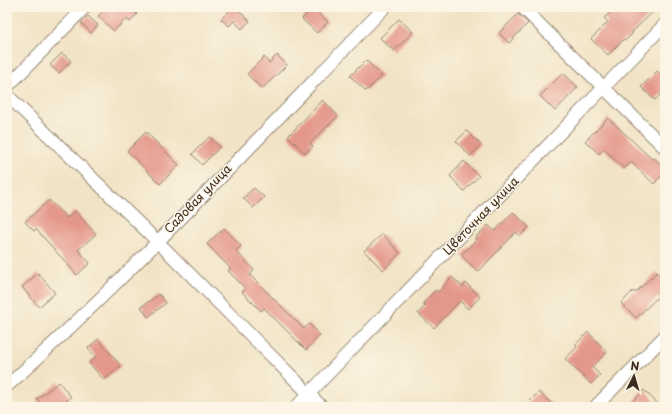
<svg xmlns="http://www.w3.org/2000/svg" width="672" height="414" font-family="'Playpen Sans',sans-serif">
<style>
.building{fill:#e4988b}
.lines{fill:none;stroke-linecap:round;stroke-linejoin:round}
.minor-casing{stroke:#968672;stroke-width:14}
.minor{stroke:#fff;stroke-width:12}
.labels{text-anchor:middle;stroke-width:3;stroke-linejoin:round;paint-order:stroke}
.street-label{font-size:12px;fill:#3b2a1e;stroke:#fcf5e5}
</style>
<rect width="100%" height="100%" fill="#fcf5e5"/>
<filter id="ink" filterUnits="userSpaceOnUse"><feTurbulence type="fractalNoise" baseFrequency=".025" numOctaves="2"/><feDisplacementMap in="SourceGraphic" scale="8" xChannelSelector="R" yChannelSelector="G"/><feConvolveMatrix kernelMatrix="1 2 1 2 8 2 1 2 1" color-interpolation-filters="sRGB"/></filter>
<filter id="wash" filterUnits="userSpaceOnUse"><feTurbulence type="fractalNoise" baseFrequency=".012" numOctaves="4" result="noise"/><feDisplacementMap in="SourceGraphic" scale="16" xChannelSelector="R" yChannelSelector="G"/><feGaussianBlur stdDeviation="0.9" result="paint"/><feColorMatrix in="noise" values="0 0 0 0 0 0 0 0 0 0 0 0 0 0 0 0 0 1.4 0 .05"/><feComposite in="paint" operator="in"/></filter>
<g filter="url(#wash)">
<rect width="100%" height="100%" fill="#f1e3c5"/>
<g id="blocks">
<g class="building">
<path d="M107,7H130L137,14L130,22L126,19L114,31L98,16Z"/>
<path d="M233,7H235L250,21L242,29L234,21L229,26L221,19Z"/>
<path d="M621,7H658L632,32L633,33L626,40L624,39L608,55L591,39L608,22L604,18L612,11L614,13Z"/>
<path d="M313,8L328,22L317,33L302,19Z"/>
<path d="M518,14L528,23L509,43L499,33Z"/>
<path d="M88,16L98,25L91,33L81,23Z"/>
<path d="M399,19L413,32L394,51L380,38Z"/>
<path d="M62,53L71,61L59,73L50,65Z"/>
<path d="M277,55L287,65L262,89L247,74L264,57L269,63Z"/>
<path d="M366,60L382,76L366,91L350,76Z"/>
<path d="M657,71L665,79V90L655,100L641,87Z"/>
<path d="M563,73L578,87L555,111L540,96Z"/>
<path d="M323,100L338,116L310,143L313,146L305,153L288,136Z"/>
<path d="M608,118L652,159L654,158L665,168V172L654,184L631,162L624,169L604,149L599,154L585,141Z"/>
<path d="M467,131L481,145L470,156L456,141Z"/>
<path d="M146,132L179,165L160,184L127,151Z"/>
<path d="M209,137L220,147L202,165L192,154Z"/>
<path d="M464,161L479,176L464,191L450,176Z"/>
<path d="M254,188L264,197L253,208L243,198Z"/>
<path d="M49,200L67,218L75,211L96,234L78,250L90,263L77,275L36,229L34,231L25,222Z"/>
<path d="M513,212L529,227L520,236L516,232L478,272L461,255L477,239L476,237L488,225L495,231Z"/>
<path d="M224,228L241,246L236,251L254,270L250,275L304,329L309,324L320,335L306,350L264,308L261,311L242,292L246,289L228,271L231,269L207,244Z"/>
<path d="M382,234L400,253L383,270L364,251Z"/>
<path d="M657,272L665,280V304L658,297L636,318L621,303L633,291L635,293Z"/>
<path d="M38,273L55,293L39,307L22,287Z"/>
<path d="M452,277L463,287L466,283L480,297L468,309L460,301L434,328L418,313L426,305L423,303L436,290L438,292Z"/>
<path d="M159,294L166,303L148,317L141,307Z"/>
<path d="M588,332L607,352L592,367L600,375L591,384L565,359L577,347L575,345Z"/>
<path d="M98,339L121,366L104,380L89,363L96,357L88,348Z"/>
<path d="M59,382L71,397L58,407H43L37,399Z"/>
<path d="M644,390L661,407H627Z"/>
<path d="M539,392L555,407H524Z"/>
</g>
</g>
</g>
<g filter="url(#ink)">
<use href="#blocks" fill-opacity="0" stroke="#968672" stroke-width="1"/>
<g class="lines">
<g class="minor-casing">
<g id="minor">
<path d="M522,7L665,148"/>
<path d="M7,87L85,7"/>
<path d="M7,95L158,242L322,407"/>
<path d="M7,386C139,267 261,135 385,7"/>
<path d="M296,407L665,24"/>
<path d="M595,407L665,336"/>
</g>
</g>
<use href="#minor" class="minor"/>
</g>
</g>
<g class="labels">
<g class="street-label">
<text transform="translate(198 199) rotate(-46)" y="4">Садовая улица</text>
<text transform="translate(481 216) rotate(-46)" y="4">Цветочная улица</text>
</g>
</g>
<rect width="672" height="414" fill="none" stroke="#fcf5e5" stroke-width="24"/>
<g transform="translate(634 376) rotate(5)" stroke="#fcf5e5" stroke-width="3" paint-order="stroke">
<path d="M0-3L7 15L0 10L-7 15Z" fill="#3b2a1e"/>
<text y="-6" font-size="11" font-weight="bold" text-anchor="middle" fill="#3b2a1e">N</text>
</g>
</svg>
